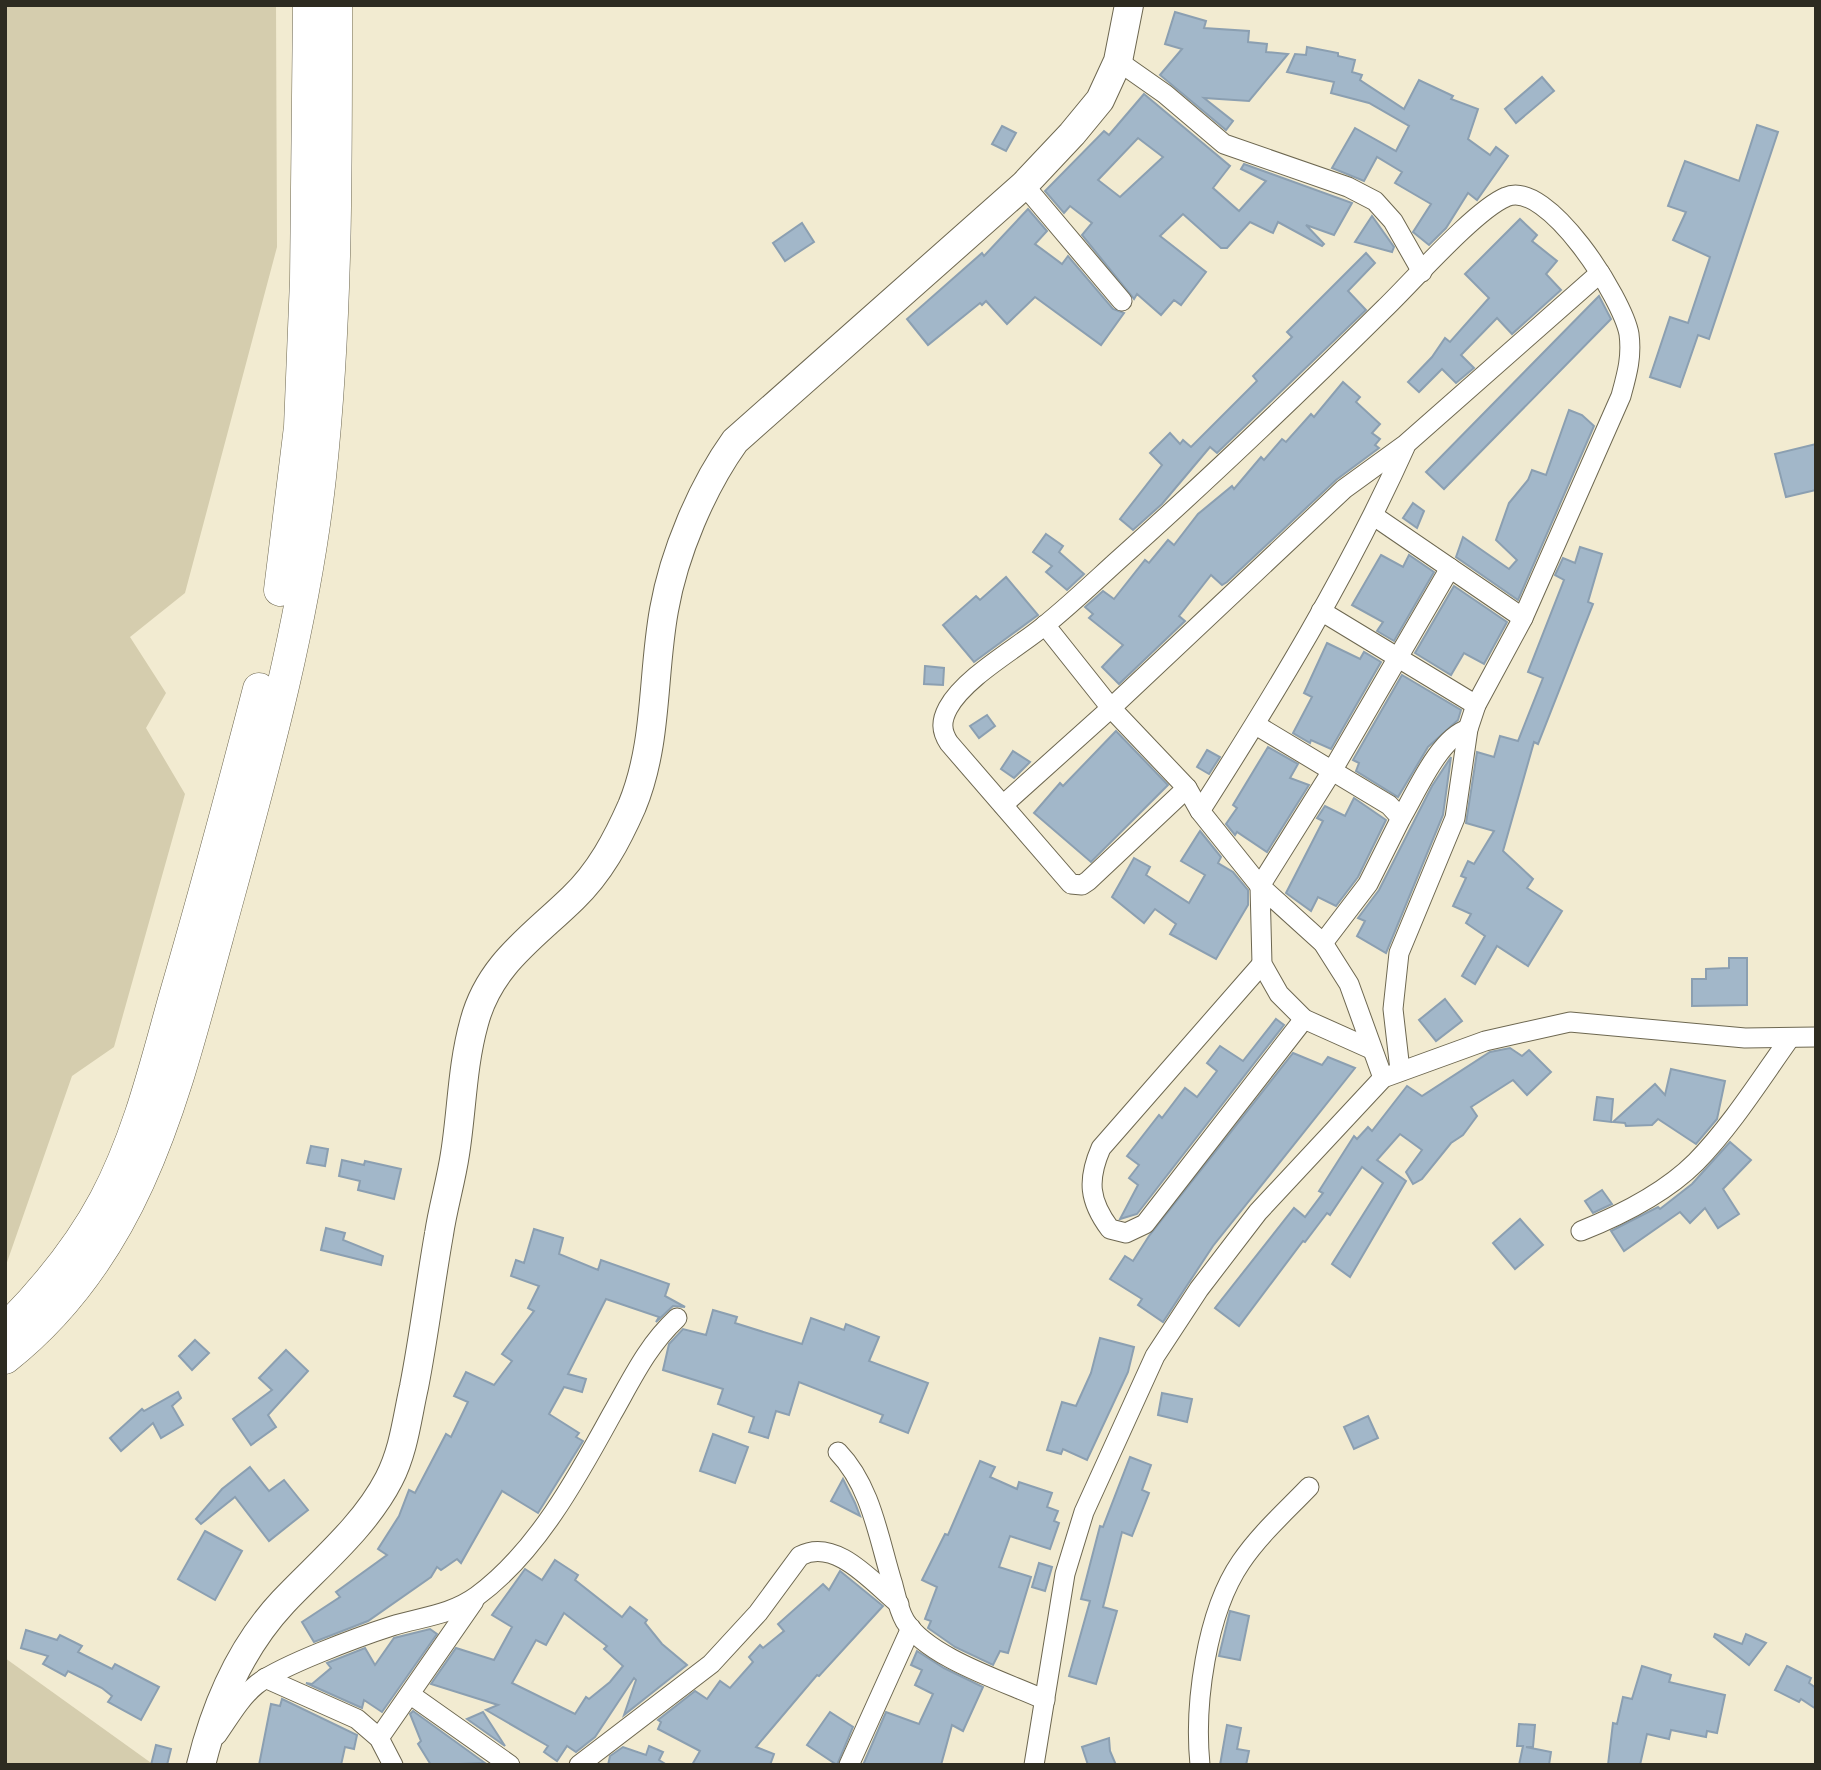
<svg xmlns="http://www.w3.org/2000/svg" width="1821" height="1770" font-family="Literata,serif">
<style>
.green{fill:#d5cdae}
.building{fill:#a2b7c9;stroke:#8b9fb1;stroke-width:2;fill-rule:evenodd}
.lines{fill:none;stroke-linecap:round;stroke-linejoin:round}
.minor-casing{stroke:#6d6750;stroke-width:21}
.secondary-casing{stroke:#6d6750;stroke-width:30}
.trunk-casing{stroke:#6d6750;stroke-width:33}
.minor{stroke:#fff;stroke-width:19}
.secondary{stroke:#fff;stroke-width:28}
.trunk{stroke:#fff;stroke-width:32}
</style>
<rect width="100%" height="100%" fill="#f2ebd1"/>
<g class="green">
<path d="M5,5H276L277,247L185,593L130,637L166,693L146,728L185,794L114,1047L72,1076L5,1268Z"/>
<path d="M5,1658L154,1765H5Z"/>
</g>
<g class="building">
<path d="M1175,12L1206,21L1204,28L1249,31L1248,42L1267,44L1266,52L1288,54L1249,101L1204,98L1233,121L1226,130L1160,75L1182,49L1165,44Z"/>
<path d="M1307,47L1338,53V56L1355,60L1352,72L1362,75L1360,80L1404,109L1419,80L1453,96L1451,99L1478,109L1468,139L1490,155L1496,147L1508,156L1477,200L1468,193L1446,228L1429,245L1413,232L1431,204L1395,183L1402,172L1377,157L1364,181L1332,168L1355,128L1396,151L1409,126L1369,103L1331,93L1334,82L1287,72L1295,54L1306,55Z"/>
<path d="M1542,77L1554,91L1516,123L1505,109Z"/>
<path d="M1144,94L1230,166L1213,188L1239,211L1266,181L1241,169L1244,164L1352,203L1334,235L1306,225L1324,244L1322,246L1278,222L1273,233L1250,222L1227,248H1221L1183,214L1160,236L1206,272L1181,305L1174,300L1161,315L1137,294L1134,299L1082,235L1092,223L1070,206L1064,213L1045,191L1104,131L1109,135ZM1138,138L1163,157L1120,197L1098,180Z"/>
<path d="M1757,125L1778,132L1709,339L1698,335L1680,387L1650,377L1670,317L1688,323L1710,257L1673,240L1686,212L1668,206L1685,161L1739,181Z"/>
<path d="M1002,126L1016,133L1006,151L992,144Z"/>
<path d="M1028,209L1047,231L1035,244L1062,264L1068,256L1113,309L1124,313L1101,345L1035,297L1007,324L986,301L982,305L980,303L928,345L907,319L982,253L984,256Z"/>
<path d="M1372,216L1394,247L1392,252L1355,242Z"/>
<path d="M1520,219L1537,235L1532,241L1557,261L1546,274L1561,290L1512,334L1497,318L1461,355L1474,368L1456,383L1442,369L1419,392L1408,382L1432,357L1445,338L1450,342L1489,298L1465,274Z"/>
<path d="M802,223L814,242L785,261L773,243Z"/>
<path d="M1366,253L1375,263L1348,291L1366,310L1217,453L1210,447L1162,504L1133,530L1120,519L1162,465L1150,453L1170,433L1180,444L1183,440L1191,447L1257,381L1253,376L1292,337L1287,332Z"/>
<path d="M1599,296L1611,319L1444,489L1426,472Z"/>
<path d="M1343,382L1360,397L1356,402L1380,424L1372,433L1380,439L1375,445L1379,448L1336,480L1227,582L1222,585L1211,575L1179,616L1185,621L1119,684L1102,667L1123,645L1089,618L1093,614L1085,607L1103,591L1114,599L1145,560L1149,563L1168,540L1174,545L1198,514L1232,486L1234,489L1261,457L1264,460L1282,439L1286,442L1311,414L1314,417Z"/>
<path d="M1569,410L1582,415L1594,426L1518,600L1456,557L1463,537L1509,569L1517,560L1496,540L1509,503L1528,480L1532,470L1546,475Z"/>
<path d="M1816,444V490L1786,497L1775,454Z"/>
<path d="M1413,503L1424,511L1417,528L1403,518Z"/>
<path d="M1046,534L1063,546L1059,552L1084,574L1067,590L1046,572L1052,566L1033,552Z"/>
<path d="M1580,547L1602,554L1588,602L1593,604L1538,744L1534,742L1503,851L1533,879L1527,888L1562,911L1528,966L1497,946L1475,984L1462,976L1485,936L1466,923L1471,914L1453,906L1466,878L1461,876L1468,861L1474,864L1494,831L1466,823L1477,752L1494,757L1500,736L1518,741L1543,678L1528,672L1564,580L1555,575L1563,558L1575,563Z"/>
<path d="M1381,555L1403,567L1409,555L1434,572L1394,641L1377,631L1383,622L1352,605Z"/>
<path d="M1006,577L1038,615L974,662L943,625L976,596L980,600Z"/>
<path d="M1454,586L1507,622L1484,664L1464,653L1451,675L1415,653Z"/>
<path d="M1327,643L1360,659L1364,652L1381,662L1331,749L1311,740L1310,743L1293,733L1312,697L1304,693Z"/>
<path d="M925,666L944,668L943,685L924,684Z"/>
<path d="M1402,675L1461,710L1458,720L1428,747L1398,797L1356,771L1359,763L1353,760Z"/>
<path d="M987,715L995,726L979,738L970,726Z"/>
<path d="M1116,731L1168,785L1091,862L1034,813L1060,783L1063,786Z"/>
<path d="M1268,747L1298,764L1290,778L1309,785L1267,852L1237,832L1235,835L1226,824L1237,808L1233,805Z"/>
<path d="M1207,750L1220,757L1209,774L1197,767Z"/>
<path d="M1013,751L1030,762L1014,778L1001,769Z"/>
<path d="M1451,757L1443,815L1386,953L1357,936L1365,921L1358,918L1379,890L1432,786Z"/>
<path d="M1354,798L1386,820L1358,877L1336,906L1318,897L1311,911L1286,893L1323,821L1317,818L1325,806L1345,816Z"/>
<path d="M1200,831L1221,857L1218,863L1233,872L1248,890V905L1216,959L1170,934L1176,924L1155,909L1144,923L1112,897L1134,858L1150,867L1146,875L1189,903L1205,875L1181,861Z"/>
<path d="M1729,958H1747V1005L1692,1006V979H1706V969L1729,968Z"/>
<path d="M1445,999L1462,1021L1436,1041L1419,1020Z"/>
<path d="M1276,1019L1284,1025L1137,1214L1120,1219L1138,1185L1129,1178L1139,1165L1127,1156L1159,1115L1162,1118L1185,1088L1197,1097L1217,1071L1207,1063L1220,1046L1243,1061Z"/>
<path d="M1510,1048L1522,1056L1529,1050L1551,1072L1527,1095L1513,1080L1471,1107L1477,1116L1463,1135L1451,1143L1422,1179L1413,1184L1406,1172L1422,1150L1400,1134L1377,1160L1406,1181L1350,1277L1332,1264L1383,1183L1362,1167L1330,1215L1327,1213L1305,1242L1303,1241L1239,1326L1215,1308L1294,1208L1305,1217L1323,1193L1319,1191L1354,1136L1357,1139L1368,1127L1372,1131L1407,1086L1422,1096L1490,1052Z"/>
<path d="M1293,1053L1322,1065L1328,1057L1355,1068L1213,1246L1163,1322L1138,1305L1142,1299L1110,1279L1125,1256L1133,1261L1149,1236Z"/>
<path d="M1671,1069L1725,1081L1717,1119L1696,1144L1658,1119L1652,1125L1626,1126L1625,1123L1613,1122L1655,1084L1665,1095Z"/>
<path d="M1597,1097L1613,1099L1611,1122L1594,1120Z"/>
<path d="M1730,1142L1751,1160L1723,1189L1739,1214L1718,1228L1705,1208L1690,1223L1680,1212L1624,1251L1611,1231L1658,1207L1660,1209L1692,1184Z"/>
<path d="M311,1146L328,1149L325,1166L307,1163Z"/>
<path d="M342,1160L364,1165L365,1161L401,1169L394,1199L358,1190L360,1181L339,1176Z"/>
<path d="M1602,1190L1612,1204L1593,1213L1585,1201Z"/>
<path d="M1520,1219L1543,1245L1515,1269L1493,1243Z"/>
<path d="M326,1228L345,1233L343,1240L383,1256L381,1265L321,1250Z"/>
<path d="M534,1229L563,1238L559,1254L598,1270L601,1260L669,1284L665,1296L685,1307L673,1306L656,1322L659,1317L606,1299L568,1374L586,1379L582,1392L564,1387L549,1414L579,1433L576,1437L583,1441L538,1513L502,1491L461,1563L457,1559L441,1570L437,1567L431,1577L368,1621L314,1642L302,1622L340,1597L336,1592L387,1555L378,1549L399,1516L409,1490L415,1493L446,1434L451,1437L468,1402L454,1396L466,1372L494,1385L512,1361L502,1354L534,1311L528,1308L539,1286L511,1276L516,1260L524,1263Z"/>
<path d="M713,1310L737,1317L735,1323L802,1344L811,1318L844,1330L846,1324L879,1337L869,1361L928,1383L908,1433L880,1422L883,1415L799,1382L789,1415L776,1411L768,1438L749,1432L754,1417L718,1404L723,1389L663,1370L669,1344L683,1329L706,1335Z"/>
<path d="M1100,1338L1134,1347L1128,1372L1087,1460L1063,1449L1061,1454L1047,1450L1062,1402L1076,1406L1091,1373Z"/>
<path d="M195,1340L209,1353L192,1370L179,1356Z"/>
<path d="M286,1350L308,1371L268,1415L276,1427L251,1445L233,1419L272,1390L259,1378Z"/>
<path d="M178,1392L181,1398L172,1406L183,1425L161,1438L153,1423L121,1451L110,1438L142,1409L144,1411Z"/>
<path d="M1162,1393L1192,1399L1187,1422L1158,1415Z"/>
<path d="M1368,1416L1378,1438L1354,1449L1344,1427Z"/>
<path d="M713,1434L748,1447L735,1483L700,1471Z"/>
<path d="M1130,1457L1151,1465L1142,1490L1149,1493L1132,1536L1122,1532L1103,1607L1117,1611L1096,1684L1069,1676L1090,1601L1081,1599L1100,1526L1103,1527Z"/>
<path d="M980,1461L995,1467L990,1477L1017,1489L1019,1482L1052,1493L1047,1507L1058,1511L1054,1521L1059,1523L1050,1549L1010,1536L999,1567L1031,1577L1008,1653L1000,1651L993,1665L955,1647L928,1628L931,1621L925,1619L937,1587L922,1580L945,1534L948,1535Z"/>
<path d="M250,1467L269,1491L284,1480L308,1510L269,1541L235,1497L201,1524L196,1519L222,1489Z"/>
<path d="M843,1479L855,1503L860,1516L831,1501Z"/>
<path d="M205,1531L242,1551L215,1600L178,1579Z"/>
<path d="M555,1560L578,1575L575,1580L622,1617L630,1607L647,1620L645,1623L662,1644L687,1665L624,1715L636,1680L634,1678L595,1737L576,1752L567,1746L557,1761L544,1752L548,1746L486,1710L498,1705L431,1684L456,1648L494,1660L512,1627L492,1615L525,1569L542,1580ZM564,1613L607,1646L604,1649L623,1666L610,1682L589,1699L586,1697L575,1714L512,1683L536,1640L546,1645Z"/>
<path d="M1039,1563L1052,1567L1045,1591L1032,1587Z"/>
<path d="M840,1571L883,1606L819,1676L817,1675L756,1747L774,1754L770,1765H692L700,1751L658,1729L661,1722L658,1720L695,1691L707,1699L720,1681L730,1688L753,1662L749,1657L760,1645L763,1648L784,1631L778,1624L823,1584L829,1590Z"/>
<path d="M1230,1611L1249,1616L1240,1660L1219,1656Z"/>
<path d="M430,1629L437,1634L382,1712L364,1700L362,1708L306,1683L312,1684L331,1668L327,1663L365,1648L375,1665L394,1638Z"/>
<path d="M26,1630L57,1640L60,1635L82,1646L78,1652L112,1669L115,1664L159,1687L141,1720L108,1702L112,1696L102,1688L68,1671L65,1676L43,1664L48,1656L21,1648Z"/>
<path d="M1715,1634L1742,1644L1746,1634L1766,1643L1749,1665L1714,1637Z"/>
<path d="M917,1651L944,1668L983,1687L963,1731L952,1725L941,1765H863L886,1712L919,1724L933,1694L915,1685L922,1670L911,1665Z"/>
<path d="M1642,1666L1671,1675L1669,1682L1725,1695L1717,1733L1707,1731L1706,1737L1671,1730L1669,1739L1647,1734L1640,1765H1608L1613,1723L1617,1724L1623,1697L1632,1699Z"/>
<path d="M1787,1666L1811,1678L1809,1683L1816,1688V1709L1801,1699L1799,1702L1775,1690Z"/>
<path d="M282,1699L357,1735L354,1749L345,1747L341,1765H259L271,1704L280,1706Z"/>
<path d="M413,1711L485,1763L431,1765L418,1744L421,1741L410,1714Z"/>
<path d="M483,1712L505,1746L467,1719Z"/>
<path d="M830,1712L853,1727L837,1765L807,1745Z"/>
<path d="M1519,1724L1535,1725L1533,1747H1526L1551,1752L1549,1765H1519L1523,1746H1517Z"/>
<path d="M1227,1725L1241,1728L1237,1749L1249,1751L1246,1765H1220Z"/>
<path d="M1109,1738L1110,1751L1116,1765H1088L1082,1747Z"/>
<path d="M156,1745L171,1749L167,1765H151Z"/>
<path d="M649,1746L663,1752L659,1760L667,1765H608L610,1756L623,1747L646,1755Z"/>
</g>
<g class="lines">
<g class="minor-casing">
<g id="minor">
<path d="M1118,61L1165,94L1224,144L1348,187L1375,201L1393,221L1422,272"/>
<path d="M1024,185L1122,301"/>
<path d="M1374,516L1523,618"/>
<path d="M1321,611L1476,705"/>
<path d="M1045,625L1111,708L1187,788L1200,811L1260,886L1323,943L1349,984L1383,1078"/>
<path d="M1256,725L1389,805L1401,818L1368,884L1323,943"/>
<path d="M1187,788L1088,881L1082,885L1071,884L949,743C941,731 941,721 948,708C965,677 1016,649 1044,626C1069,606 1092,584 1115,563C1208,480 1297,395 1385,308C1412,282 1475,210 1506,197C1547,178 1623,299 1629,334C1632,357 1627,374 1621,396L1523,618L1476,705L1468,729L1455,818L1399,953L1393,1009L1400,1070"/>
<path d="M1003,805L1111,708L1344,489L1406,444L1600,273"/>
<path d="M1200,811C1275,694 1348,574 1405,447"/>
<path d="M1401,818C1417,791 1439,738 1468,729"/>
<path d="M1262,964L1101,1148C1087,1180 1089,1201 1110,1229L1126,1233L1145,1224L1304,1019"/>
<path d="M1371,1049L1304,1019L1279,994L1262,964L1260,886L1332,771L1450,568"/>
<path d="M1581,1231C1621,1215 1665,1193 1696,1162C1732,1125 1760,1080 1790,1038"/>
<path d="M838,1452C872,1487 879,1541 893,1585C896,1597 899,1611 905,1621C928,1658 1006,1682 1045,1700"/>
<path d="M265,1678L357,1719L379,1738L393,1765"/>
<path d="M411,1695L510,1765"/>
<path d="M217,1735C229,1718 240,1698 256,1685C279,1666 361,1636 392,1626C421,1617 451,1615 477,1596C536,1553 577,1478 612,1414C632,1379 647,1346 677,1318"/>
<path d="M379,1738L474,1601"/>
<path d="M579,1765L711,1664L758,1613L800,1556C836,1537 873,1583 899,1604"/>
<path d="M849,1765L911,1628"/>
<path d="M1034,1765L1065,1574L1084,1512L1155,1356L1199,1289L1258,1212L1383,1078L1485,1041L1570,1022L1745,1038L1816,1037"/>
<path d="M1200,1765C1194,1705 1206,1613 1241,1562C1260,1534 1286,1511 1309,1487"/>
</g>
</g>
<g class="secondary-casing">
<path id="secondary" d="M201,1765C216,1704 240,1648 283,1602C319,1564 365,1526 389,1479C404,1450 407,1418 414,1387C424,1336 430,1285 439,1234C443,1207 451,1181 455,1154C462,1110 462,1066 474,1023C489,965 532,938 573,898C600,872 617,840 632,806C658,743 652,676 664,610C674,553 702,487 735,441L1024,185L1072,134L1100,100L1118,61L1129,5"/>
</g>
<g class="trunk-casing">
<g id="trunk">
<path d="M280,590L300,427L306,280L309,5"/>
<path d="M5,1330C44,1291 79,1249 105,1200C138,1138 155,1068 174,1000C204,897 232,793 259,689"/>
<path d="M5,1358C139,1252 174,1094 217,938C258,787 303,633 320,477C337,321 336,163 336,5"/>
</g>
</g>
<use href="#minor" class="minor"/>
<use href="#secondary" class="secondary"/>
<use href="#trunk" class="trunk"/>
</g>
<rect width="1821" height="1770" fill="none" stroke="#2d2b21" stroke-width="14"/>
</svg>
